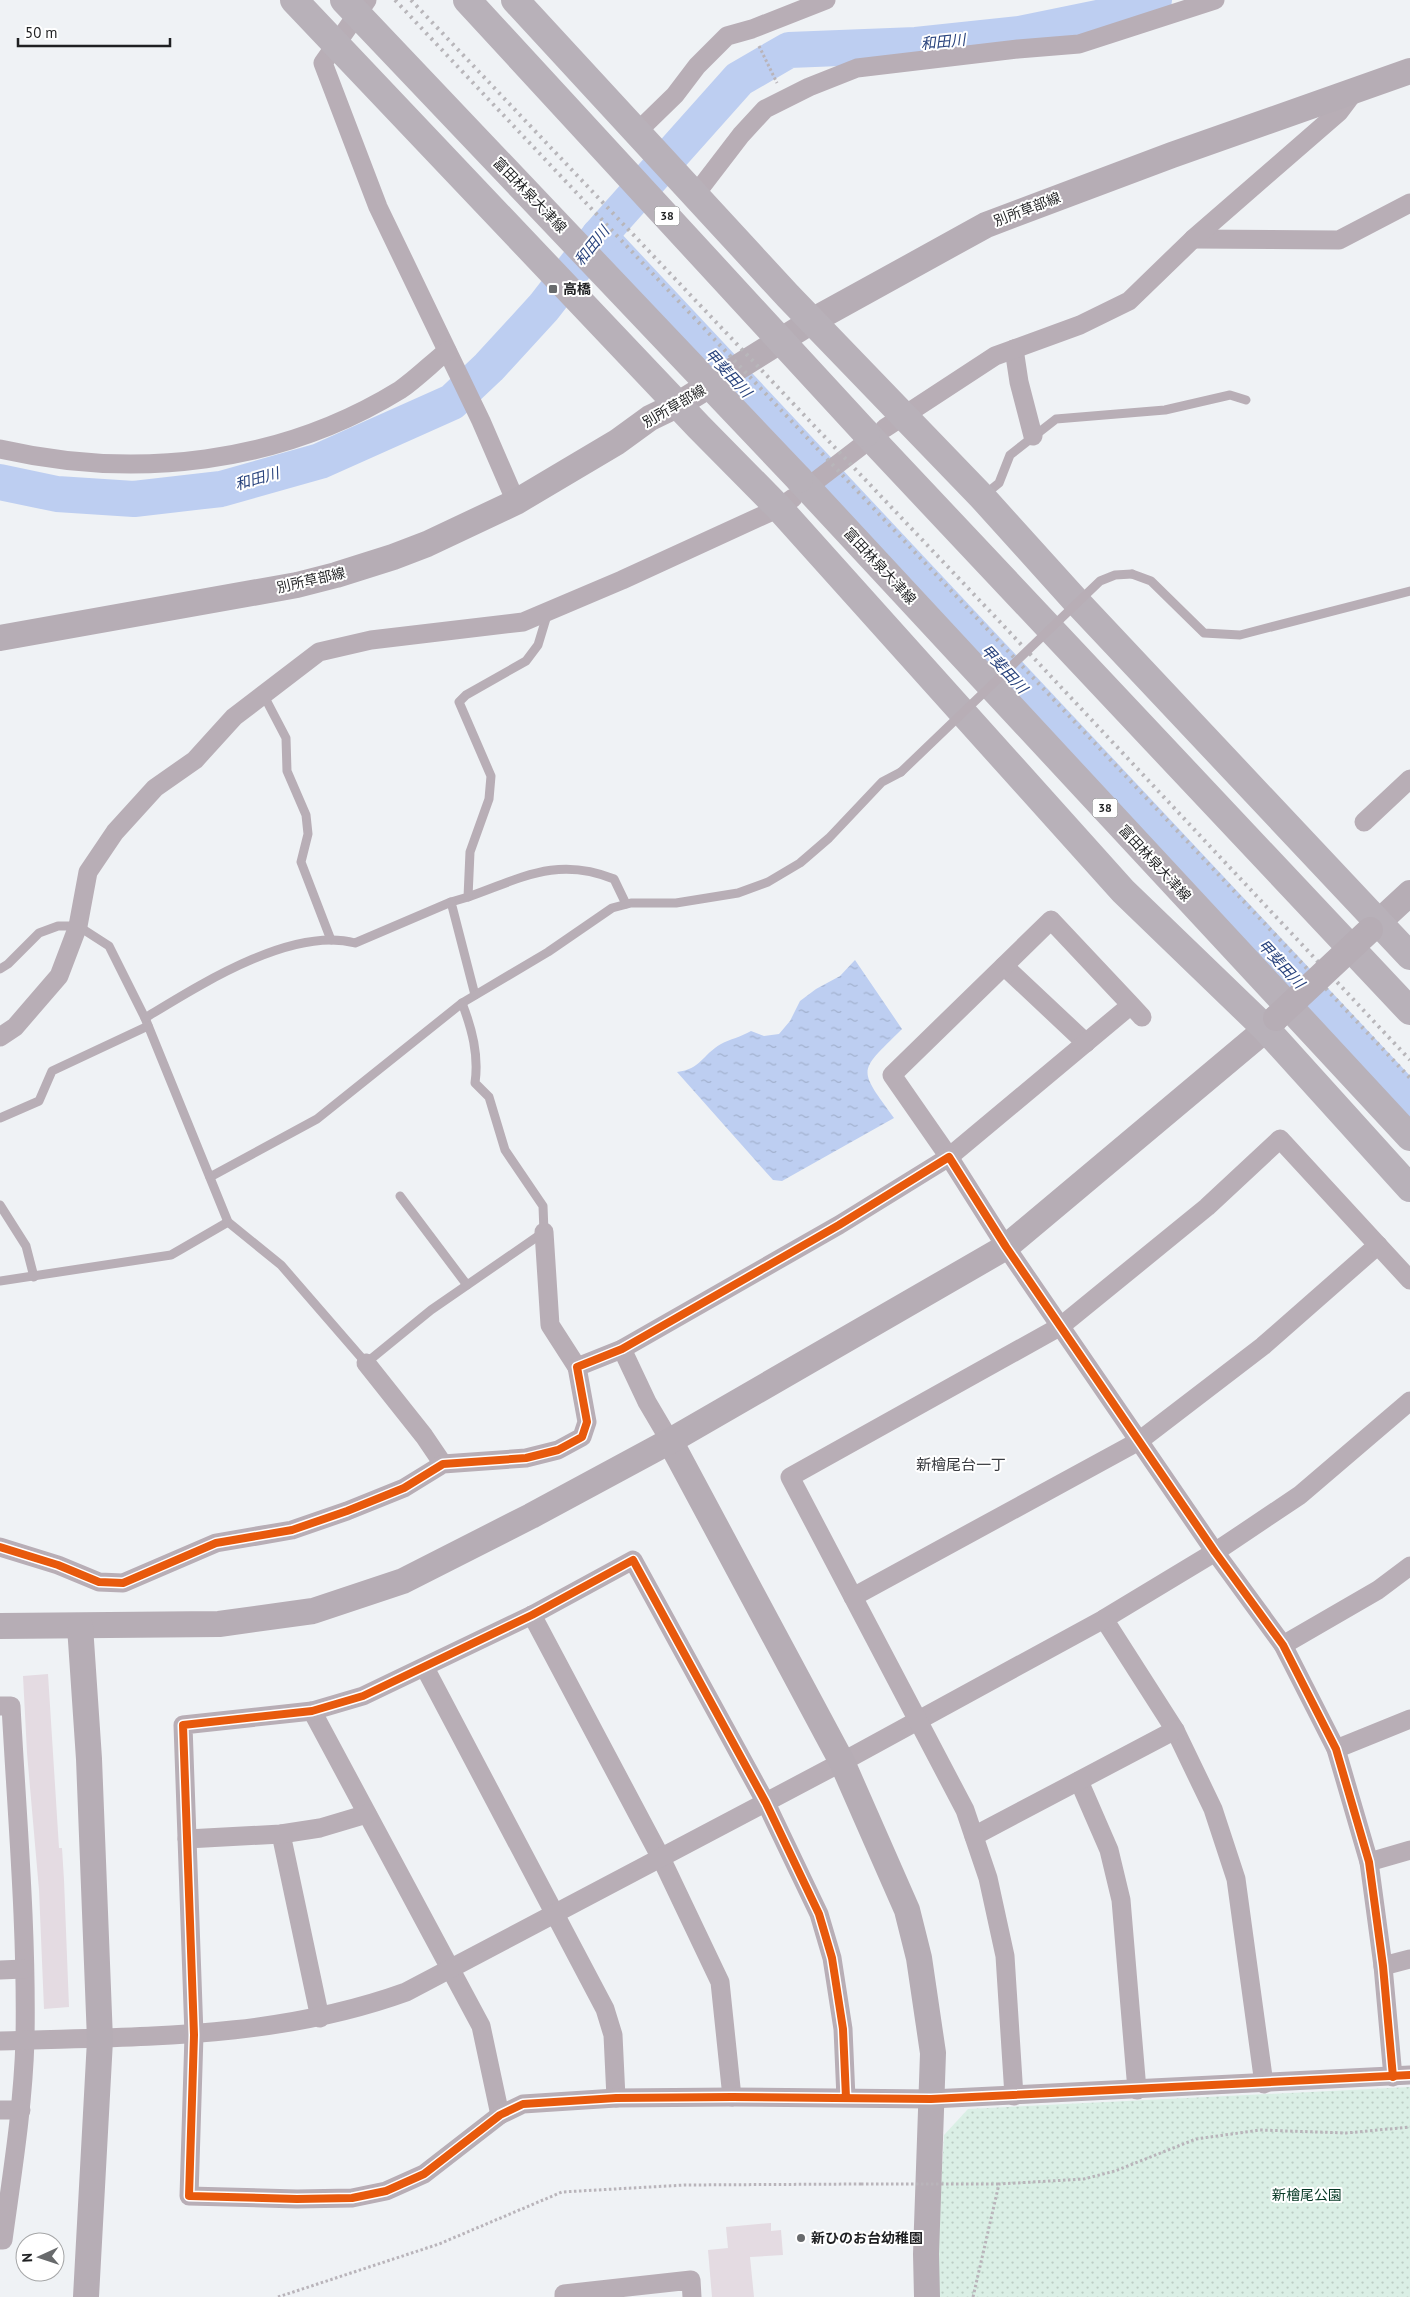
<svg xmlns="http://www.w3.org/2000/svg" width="1410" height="2297" font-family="'PT Sans','Noto Sans JP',sans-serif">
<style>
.park{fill:url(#park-dots)}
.water{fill:url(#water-ripples)}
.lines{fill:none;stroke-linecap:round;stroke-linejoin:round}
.river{stroke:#bdcef1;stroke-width:36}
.building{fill:#e4dbe2}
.path{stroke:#b9b4ba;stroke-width:3;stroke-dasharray:2.5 2.5;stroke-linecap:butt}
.lane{stroke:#b8aeb6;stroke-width:9}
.street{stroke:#b8aeb6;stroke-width:19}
.secondary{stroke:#b6adb5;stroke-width:26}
.primary{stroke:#b8b1b9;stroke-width:28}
.rail{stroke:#b8b6ba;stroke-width:4;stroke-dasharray:2.5 5;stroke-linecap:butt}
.path-bridge{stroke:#b9b4ba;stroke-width:3;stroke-dasharray:2.5 2.5;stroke-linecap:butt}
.lane-bridge{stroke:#b8aeb6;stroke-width:9}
.secondary-bridge{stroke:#b6adb5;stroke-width:26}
.primary-bridge{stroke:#b8b1b9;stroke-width:28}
.cycleway-casing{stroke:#fff;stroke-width:11}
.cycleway{stroke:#e8590c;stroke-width:8}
.poi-dot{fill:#686a6c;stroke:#fff;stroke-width:2}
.labels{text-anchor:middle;stroke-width:4;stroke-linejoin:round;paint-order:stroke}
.shield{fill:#fff;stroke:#626364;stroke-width:1}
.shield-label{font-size:12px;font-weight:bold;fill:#1f2022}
.street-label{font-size:14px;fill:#1f2022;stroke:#fff}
.poi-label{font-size:14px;font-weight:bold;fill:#1f2022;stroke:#fff;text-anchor:start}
.park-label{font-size:14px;fill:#053723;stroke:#fff}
.water-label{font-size:15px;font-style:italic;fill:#29437d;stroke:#fff}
.neighbourhood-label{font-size:15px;fill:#3a3c41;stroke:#fff}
</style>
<defs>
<pattern id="park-dots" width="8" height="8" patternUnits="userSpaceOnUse" patternTransform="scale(1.25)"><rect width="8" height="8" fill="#daefe5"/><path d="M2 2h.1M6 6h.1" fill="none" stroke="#bbcdc4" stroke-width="1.8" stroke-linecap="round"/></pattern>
<pattern id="water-ripples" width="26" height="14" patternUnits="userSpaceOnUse" patternTransform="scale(1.25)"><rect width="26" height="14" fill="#bdcef1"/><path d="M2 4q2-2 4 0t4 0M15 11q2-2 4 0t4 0" fill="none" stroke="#a2b1ce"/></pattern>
</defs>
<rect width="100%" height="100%" fill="#eff2f5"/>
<path class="park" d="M1410,2087V2297H939L937,2253L944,2135L968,2109Z"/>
<path class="water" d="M855,960L902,1029C858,1073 857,1067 894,1118L782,1181L773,1180L677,1072C701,1069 702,1055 721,1044C730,1039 741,1037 751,1031L764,1036L779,1034L790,1021L800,1001L816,989L840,976Z"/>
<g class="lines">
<g class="river">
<path d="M599,236L1410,1102"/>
<path d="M0,482L57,494L134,499L221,489L320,461L452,402L489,367L544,307L599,236L739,79L789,50L916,45L1020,34L1117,14L1154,0"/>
</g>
</g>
<g class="building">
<path d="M48,1674L59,1848H62L64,1880L69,2007L44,2009L39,1890L27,1753L23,1676Z"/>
<path d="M771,2223V2231L781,2230L783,2255L750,2257L754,2297H712L708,2250L728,2248L726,2227Z"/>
</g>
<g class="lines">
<g class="path">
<path d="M759,46L777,83"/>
<path d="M278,2297L439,2244L562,2192L685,2185L861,2184"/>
<path d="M973,2297L999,2184L1084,2179L1115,2171L1196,2139L1260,2130L1346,2133L1410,2127"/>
</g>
<g class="lane">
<path d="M983,496L999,483L1010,455L1056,419L1165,410L1230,395L1246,400"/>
<path d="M1132,574L1151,581L1204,633L1240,635L1410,591"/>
<path d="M263,694L286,738L287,771L306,815L308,834L301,862L331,940"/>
<path d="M468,897C522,878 557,856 614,879L626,904"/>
<path d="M0,969L8,964L39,933L58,926H78L109,946L145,1018L228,1222L281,1265L366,1363L431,1310L544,1232L543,1206L505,1150L489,1097L475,1083C479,1055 472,1029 462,1003"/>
<path d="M475,995L451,902L468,897L470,852L489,799L491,776L459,702L466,695L526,661L538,645L548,612"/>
<path d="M145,1018C198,986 291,926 355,943L451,902"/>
<path d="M0,1118L39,1101L52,1071L148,1026"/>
<path d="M210,1177L317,1119L462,1003L548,952L612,908L631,903H676L738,893L768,882L800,863L829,838L882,782L901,772"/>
<path d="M400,1196L467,1285"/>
<path d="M0,1205L26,1246L34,1277"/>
<path d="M0,1281L171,1255L228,1222"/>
</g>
<g class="street">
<path d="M367,0L323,63L378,207L481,421L516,502"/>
<path d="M637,132L675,95L697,66L727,36L752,29L826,0"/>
<path d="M695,195L741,135L765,109L809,87L857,68L1018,49L1079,44L1215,0"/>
<path d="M1193,239L1339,240L1410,203"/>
<path d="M1014,349L1019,382L1033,436"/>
<path d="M885,428L995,356L1080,325L1129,301L1193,239L1339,112L1354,92"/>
<path d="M0,449C136,480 280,464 400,390C416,379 431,364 447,351"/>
<path d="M817,480L860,447"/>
<path d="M1364,822L1410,779"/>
<path d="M1004,966L1086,1043"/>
<path d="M1131,1005L949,1157L892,1075L1051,920L1131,1005L1142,1017"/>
<path d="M0,1037L15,1027L59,976L78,926L88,872L115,832L155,788L195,760L234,717L319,652L371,640L523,622L622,580L779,508L793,498"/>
<path d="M544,1232L550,1325L577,1367"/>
<path d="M622,1349L647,1402L670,1441"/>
<path d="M366,1363L424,1436L443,1464"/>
<path d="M0,1547L58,1565L99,1582L123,1583L216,1543L292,1530L347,1511L404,1488L443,1464L526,1458L558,1450L582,1437L587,1422L577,1367L622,1349L839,1225L949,1157L1006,1247L1215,1552L1283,1645L1336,1749L1369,1862L1383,1966L1393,2077"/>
<path d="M853,1597L1139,1441L1263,1346L1378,1245"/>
<path d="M532,1615L661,1858L720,1982L732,2097"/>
<path d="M1104,1619L1175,1730L1213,1809L1236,1879L1264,2084"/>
<path d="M1283,1645L1378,1590L1410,1566"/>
<path d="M425,1668L605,2009L613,2035L616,2098"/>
<path d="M0,1706H11C17,1817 27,1929 25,2040C23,2108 12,2174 3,2240H0"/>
<path d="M312,1711L481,2026L500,2115"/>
<path d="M1336,1749L1410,1719"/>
<path d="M1079,1781L1109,1850L1121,1900L1137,2090"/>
<path d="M281,1834L320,2018"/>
<path d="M974,1836L1175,1730"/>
<path d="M187,1839L281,1834L320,1828L367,1814"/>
<path d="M1369,1862L1410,1850"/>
<path d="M1383,1966L1410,1959"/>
<path d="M0,1970L24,1969"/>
<path d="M0,2041C139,2036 273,2040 406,1992L842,1762L1104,1619L1215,1552L1300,1495L1410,1401"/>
<path d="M1014,2096L1005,1956L988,1878L965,1810L790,1477L1061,1326L1207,1207L1280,1139L1410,1280"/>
<path d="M846,2098L843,2029L832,1958L819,1914L766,1803L633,1560L532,1615L363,1696L312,1711L183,1725L194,2035L189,2196L297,2199L352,2198L386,2191L424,2174L500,2115L523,2104L616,2098L732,2097L931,2099L1410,2075"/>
<path d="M0,2110H21"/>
<path d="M564,2297V2294L691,2280L692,2297"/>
</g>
<g class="secondary">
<path d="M0,638L297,585L336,575L393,557L427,544L516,502L617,442L650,418L679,404L812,321L986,225L1172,155L1410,71"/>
<path d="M1370,930L1410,893"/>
<path d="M670,1441L842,1762L907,1910L919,1958L933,2053L926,2254L927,2297"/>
<path d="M0,1626L219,1624L313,1611L403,1581L531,1516L670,1441L1006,1247L1266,1029L1276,1018"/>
<path d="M80,1626L89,1759L100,2040L86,2297"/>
</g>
<g class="primary">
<path d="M294,0L699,427L779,508L1123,891L1266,1029L1410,1188"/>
<path d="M515,0L788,296L982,497L1075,600L1410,956"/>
<path d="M866,433L1410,1011"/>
<path d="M799,479L1410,1137"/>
</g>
<g class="rail">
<path d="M395,0L1410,1078"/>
<path d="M411,0L1001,623L1410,1060"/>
</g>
<path class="path-bridge" d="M861,2184H999"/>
<path class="lane-bridge" d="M901,772L1100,581L1115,575L1132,574"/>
<path class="secondary-bridge" d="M1276,1018L1370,930"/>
<g class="primary-bridge">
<path d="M344,0L799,479"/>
<path d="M467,0L866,433"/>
</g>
<g class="cycleway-casing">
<g id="cycleway">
<path d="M0,1547L58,1565L99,1582L123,1583L216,1543L292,1530L347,1511L404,1488L443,1464L526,1458L558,1450L582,1437L587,1422L577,1367L622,1349L839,1225L949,1157L1006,1247L1215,1552L1283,1645L1336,1749L1369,1862L1383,1966L1393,2077"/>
<path d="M846,2098L843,2029L832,1958L819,1914L766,1803L633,1560L532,1615L363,1696L312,1711L183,1725L194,2035L189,2196L297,2199L352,2198L386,2191L424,2174L500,2115L523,2104L616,2098L732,2097L931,2099L1410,2075"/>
</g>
</g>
<use href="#cycleway" class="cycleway"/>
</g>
<g class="poi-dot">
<rect x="548" y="284" width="10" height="10" rx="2.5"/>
<circle cx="801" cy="2238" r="5"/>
</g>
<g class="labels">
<g class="shield">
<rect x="654.5" y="206.5" width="25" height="19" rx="4"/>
<rect x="1092.5" y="798.5" width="25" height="19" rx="4"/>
</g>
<g class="shield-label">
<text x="667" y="220">38</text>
<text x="1105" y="812">38</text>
</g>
<g class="street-label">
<text transform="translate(530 195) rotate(46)" y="5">富田林泉大津線</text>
<text transform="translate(1027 209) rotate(-21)" y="5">別所草部線</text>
<text transform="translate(674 406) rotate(-30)" y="5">別所草部線</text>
<text transform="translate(880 566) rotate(47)" y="5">富田林泉大津線</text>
<text transform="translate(311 580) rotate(-13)" y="5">別所草部線</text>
<text transform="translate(1155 863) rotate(47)" y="5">富田林泉大津線</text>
</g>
<g class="poi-label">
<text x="563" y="294">高橋</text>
<text x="811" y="2243">新ひのお台幼稚園</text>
</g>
<g class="park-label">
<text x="1307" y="2200">新檜尾公園</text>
</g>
<g class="water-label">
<text transform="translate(943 42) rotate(-6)" y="5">和田川</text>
<text transform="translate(592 246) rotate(-51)" y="5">和田川</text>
<text transform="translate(728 373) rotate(47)" y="5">甲斐田川</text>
<text transform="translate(257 479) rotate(-16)" y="5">和田川</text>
<text transform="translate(1004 669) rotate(47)" y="5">甲斐田川</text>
<text transform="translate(1281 964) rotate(47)" y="5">甲斐田川</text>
</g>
<g class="neighbourhood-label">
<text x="961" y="1470">新檜尾台一丁</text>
</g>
</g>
<g transform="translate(40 2257) rotate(267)"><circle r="24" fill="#ffffff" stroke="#a5a6a7"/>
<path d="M0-4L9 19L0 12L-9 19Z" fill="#686a6c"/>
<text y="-8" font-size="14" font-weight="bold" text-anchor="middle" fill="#1f2022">N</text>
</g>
<path d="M18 38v8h152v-8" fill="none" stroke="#1f2022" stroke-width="2.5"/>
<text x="25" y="38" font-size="15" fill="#1f2022" stroke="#ffffff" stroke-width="4" paint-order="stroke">50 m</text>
</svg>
